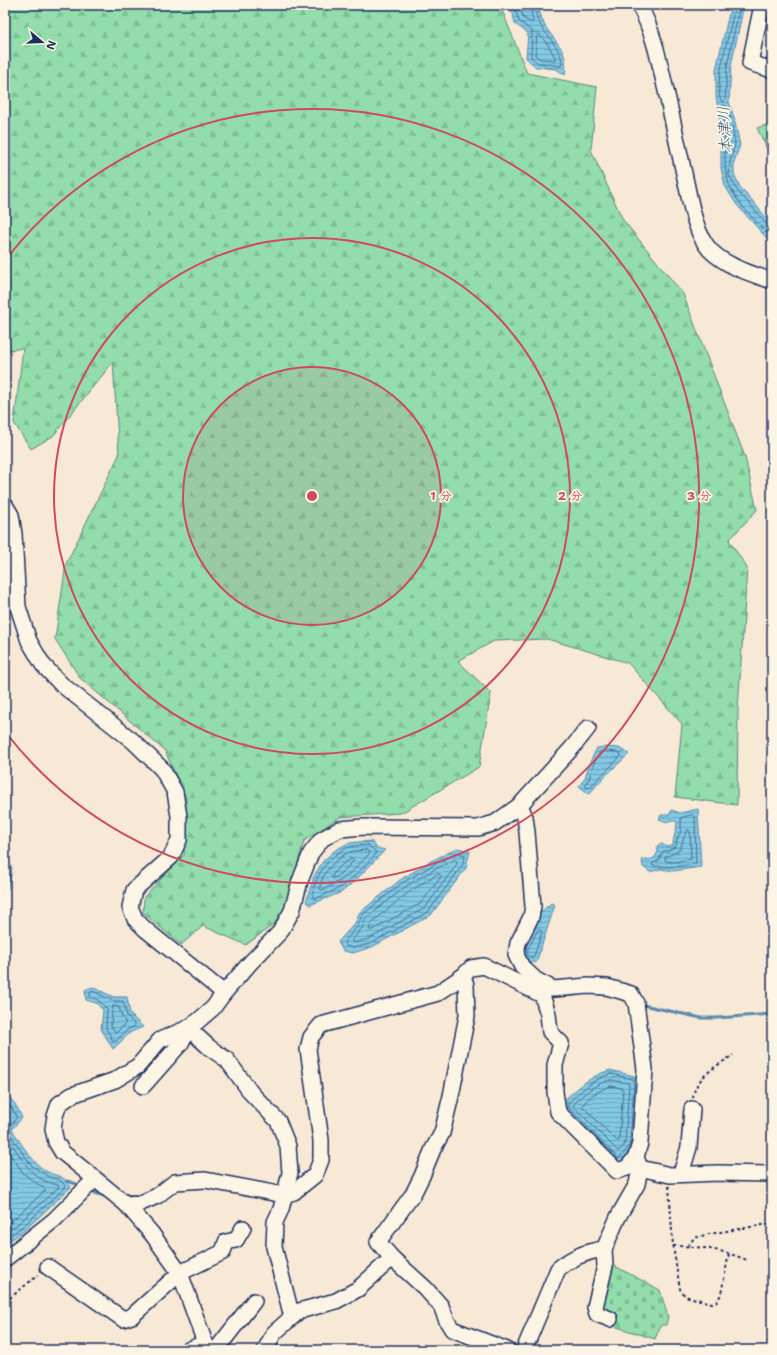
<svg xmlns="http://www.w3.org/2000/svg" width="777" height="1355" font-family="'Shantell Sans','Klee One',sans-serif">
<style>
.forest{fill:url(#forest-firs);stroke:#578684}
.cemetery{fill:url(#cemetery-stones);stroke:#578684}
.water{fill:url(#water-rules);stroke:#598bae}
.lines{fill:none;stroke-linecap:round;stroke-linejoin:round}
.shore{stroke:#456d94;stroke-width:1}
.stream{stroke:#598bae;stroke-width:3}
.minor-casing{stroke:#1b2f5e;stroke-width:18}
.path{stroke:#1b2f5e;stroke-width:2;stroke-dasharray:3 3;stroke-linecap:butt}
.minor{stroke:#fcf5e5;stroke-width:15}
.ring{fill:none;stroke:#d1495b;stroke-width:2}
.labels{text-anchor:middle;stroke-width:3.5;stroke-linejoin:round;paint-order:stroke}
.water-label{font-size:16px;font-style:italic;fill:#355680;stroke:#fcf5e5}
.centre{fill:#d1495b;stroke:#fcf5e5;stroke-width:2}
.ring-label{font-size:12px;text-anchor:middle;font-weight:bold;fill:#d1495b;stroke:#fcf5e5;stroke-width:3.5;stroke-linejoin:round;paint-order:stroke}
</style>
<defs>
<pattern id="forest-firs" width="22" height="20" patternUnits="userSpaceOnUse"><rect width="22" height="20" fill="#93dcab"/><path d="M5 1l3.5 6h-7zM16 11l3.5 6h-7z" fill="#7ebd96"/></pattern>
<pattern id="cemetery-stones" width="16" height="16" patternUnits="userSpaceOnUse"><rect width="16" height="16" fill="#93dcab"/><path d="M2 7V4a2 2 0 0 1 4 0v3zM10 15v-3a2 2 0 0 1 4 0v3z" fill="#7ebd96"/></pattern>
<pattern id="water-rules" width="6" height="5" patternUnits="userSpaceOnUse"><rect width="6" height="5" fill="#83c9e4"/><path d="M0 2.5h6" fill="none" stroke="#6aa4bc"/></pattern>
</defs>
<rect width="100%" height="100%" fill="#f8e9d6"/>
<filter id="ink" filterUnits="userSpaceOnUse"><feTurbulence type="fractalNoise" baseFrequency=".025" numOctaves="2"/><feDisplacementMap in="SourceGraphic" scale="8" xChannelSelector="R" yChannelSelector="G"/><feConvolveMatrix kernelMatrix="1 2 1 2 8 2 1 2 1" color-interpolation-filters="sRGB"/></filter>
<g filter="url(#ink)">
<path class="forest" d="M5,5H500L527,73L597,87L591,150L623,220L683,294L745,457L757,510L729,540L747,568L738,710L737,805L675,797L682,724L628,663L547,639L494,641L458,661L491,693L479,767L401,813L340,817L304,841L282,918L246,945L203,926L181,945L143,913L144,897L184,855L186,798L165,751L80,678L55,639L66,564L119,455L113,362L53,436L31,449L14,423L23,348L5,351Z"/>
<g class="cemetery">
<path d="M772,123V159L757,128Z"/>
<path d="M609,1263L660,1290L668,1317L666,1325H661L655,1339L594,1320Z"/>
</g>
<g class="water">
<path d="M506,5H538C540,11 541,18 544,24C555,44 569,48 565,75L556,69L536,67L526,58L528,33L515,24L513,14Z"/>
<path d="M731,5H744L731,66L729,102L734,118L740,145L734,162V174L741,189L751,199L772,225V244L736,204L725,186L721,168V127L716,97V69Z"/>
<path d="M607,747L619,748L629,754L604,777L589,794L579,786L585,778L589,764L597,748Z"/>
<path d="M698,809L701,867L674,871L661,869L650,872L643,867L642,859C651,860 655,860 658,851L657,846L662,844L667,847L673,845C673,836 677,831 677,822L672,820L666,822L659,819L661,815H669L672,810L680,813Z"/>
<path d="M371,841L377,848L385,850L358,878L342,892L310,905L306,902L314,876L323,861L334,851L348,843Z"/>
<path d="M458,848L470,851L466,868L431,915L372,947L353,953L343,951L338,942L355,923L359,913L400,880L431,861Z"/>
<path d="M5,853L12,868L8,889L5,890Z"/>
<path d="M551,903L555,905L536,963L526,960L523,956L524,948L537,924L541,912Z"/>
<path d="M92,987L114,997H127L130,1014L143,1027L131,1032L113,1049L101,1029L103,1010L96,1003L86,1000L85,990Z"/>
<path d="M610,1070L638,1077L632,1150L622,1162L617,1163L564,1109L563,1101C579,1087 590,1076 610,1070Z"/>
<path d="M5,1090L18,1109L22,1118L12,1129C18,1140 33,1162 43,1169C55,1178 62,1172 71,1187L25,1230L5,1244Z"/>
</g>
<g class="lines">
<g class="shore">
<path d="M511,5L516,12L519,21L532,31L531,57L538,63L561,66C566,55 547,36 541,26C537,20 535,11 535,5"/>
<path d="M517,5L521,10L523,18L532,23L533,21L530,5"/>
<path d="M735,5C733,24 711,88 722,102L725,100L727,66L740,5"/>
<path d="M539,34L548,45L555,57V60L540,59L535,55L537,35Z"/>
<path d="M772,227L768,226L748,202L738,192L729,175L730,161L735,144L731,119L726,106L723,105L722,107L725,127V167L726,174L728,175L727,177C731,199 757,222 772,238"/>
<path d="M607,751L617,752L621,754V756L590,787L587,788L585,784L589,779L593,765L600,752Z"/>
<path d="M692,815L695,817L696,863C682,868 667,866 653,866L652,864L659,860L663,851H668L676,846L677,839L681,831V818Z"/>
<path d="M688,830L690,831L691,859L674,862L666,861L665,859L666,856C687,851 678,843 688,830Z"/>
<path d="M368,845L376,852V854L356,875L340,888L315,899L313,898C311,879 331,853 349,847C355,845 362,846 368,845Z"/>
<path d="M366,850L369,852V854C353,871 344,881 322,890L320,889C320,874 337,857 350,852C355,850 361,851 366,850Z"/>
<path d="M458,853L465,855L462,866L428,912L370,944L353,948L346,946L344,942L358,926L362,915L402,883L433,865Z"/>
<path d="M351,859H353L354,861L335,878H332V876C337,868 343,863 351,859Z"/>
<path d="M455,860L457,861V864L425,908L369,939L354,943L352,942V940L362,928L366,918L405,887L435,869Z"/>
<path d="M438,874L440,875L441,877L421,903L372,930H369L372,922L409,892Z"/>
<path d="M538,930H541L542,932L534,956L532,957L527,955L528,949Z"/>
<path d="M93,991L113,1001H123L127,1016L134,1024V1027L128,1029L116,1041H113L106,1028L107,1009L98,1000L90,997V993Z"/>
<path d="M113,1006L119,1007L122,1017L126,1023L116,1033L111,1026Z"/>
<path d="M611,1074L633,1079L634,1081L630,1143L628,1148L619,1159L568,1107V1103C581,1091 593,1079 611,1074Z"/>
<path d="M611,1080L628,1083L629,1085L625,1142L624,1146L618,1151L573,1106C581,1094 597,1083 611,1080Z"/>
<path d="M611,1086L621,1088L623,1090L619,1140L617,1141L582,1106C588,1097 600,1089 611,1086Z"/>
<path d="M5,1097L17,1117L8,1129L14,1141L32,1166L49,1177L60,1180L66,1187L22,1227L5,1239"/>
<path d="M5,1135C9,1142 15,1148 19,1155C32,1173 36,1180 58,1185L59,1187L19,1223L5,1233"/>
<path d="M5,1147L24,1174L46,1190L15,1218L5,1226"/>
</g>
<g class="stream">
<path d="M599,994L608,995"/>
<path d="M555,996L575,995"/>
<path d="M643,1005L701,1018H717L772,1014"/>
<path d="M67,1181L80,1185"/>
<path d="M89,1191L107,1197"/>
<path d="M124,1195L136,1196"/>
</g>
<g class="minor-casing">
<g id="minor">
<path d="M639,5C654,32 660,65 667,95C673,123 679,151 685,178C690,200 695,234 710,250C727,267 750,273 772,281"/>
<path d="M762,5L750,63L772,70"/>
<path d="M5,505L11,515L14,534L18,607L29,641L43,665L61,684L133,741L162,769L175,792L179,816V840L171,857L134,890L130,907L135,919L145,929L224,993L213,1008L198,1021L188,1028L160,1040L138,1066L115,1080L72,1095L59,1104L55,1116L53,1129L56,1142L62,1152L126,1204"/>
<path d="M520,805L525,817L527,832L533,906L531,917L518,943L516,955L522,967L536,980L553,989L588,986L607,987L631,994L636,1003L645,1069L640,1143L636,1157L640,1168L637,1184L618,1217L604,1249C588,1251 571,1258 558,1269L524,1350"/>
<path d="M463,976L466,985L467,1016L451,1096L442,1133L433,1149L422,1176L413,1194L378,1242L392,1258L425,1288L441,1306L447,1321L452,1329L507,1350"/>
<path d="M224,993L250,963L280,932L292,911L300,881L311,853L322,839L340,829L363,827L478,828L495,823L520,805L572,748L588,728"/>
<path d="M143,1086L181,1043L188,1028L210,1048L227,1060L252,1094L278,1121L288,1146L290,1173L281,1209L275,1222L274,1247L292,1317"/>
<path d="M640,1168L670,1175L718,1173L772,1174"/>
<path d="M681,1174L689,1147L692,1109"/>
<path d="M604,1249L605,1266L595,1307L597,1314L610,1319"/>
<path d="M5,1259L54,1220L95,1179"/>
<path d="M48,1267L123,1319L132,1316L180,1273L223,1252L226,1242L236,1240L243,1228"/>
<path d="M188,1350L205,1343"/>
<path d="M210,1350L205,1343L180,1273L152,1234L126,1204L141,1203L157,1196L175,1182L205,1180L284,1195L294,1192L315,1175L321,1160V1140L308,1049L311,1037L321,1025L438,993L463,976L471,968L484,966L542,995L548,1014L550,1032L561,1043L555,1065V1092L558,1112L617,1171L627,1168L636,1157"/>
<path d="M216,1350L254,1301"/>
<path d="M265,1350L274,1333L299,1311L336,1301L358,1289L392,1258"/>
</g>
</g>
<g class="path">
<path d="M693,1098C695,1077 717,1066 733,1055"/>
<path d="M669,1186L673,1246L680,1289L685,1296L712,1303L717,1302L721,1294L729,1253"/>
<path d="M673,1246C701,1246 722,1250 747,1260"/>
<path d="M688,1246L694,1238L709,1234L768,1224"/>
<path d="M5,1302L38,1275"/>
</g>
<use href="#minor" class="minor"/>
</g>
</g>
<circle cx="312" cy="496" r="129" fill="#d1495b" fill-opacity=".12"/>
<g class="ring">
<circle cx="312" cy="496" r="129"/>
<circle cx="312" cy="496" r="258"/>
<path d="M7 258A387 387 0 1 1 7 734"/>
</g>
<g class="labels">
<g class="water-label">
<text transform="translate(724 130) rotate(-94)" y="6">本津川</text>
</g>
</g>
<circle cx="312" cy="496" r="6" class="centre"/>
<g class="ring-label">
<text x="441" y="500">1 分</text>
<text x="570" y="500">2 分</text>
<text x="699" y="500">3 分</text>
</g>
<rect width="777" height="1355" fill="none" stroke="#fcf5e5" stroke-width="20"/>
<rect x="10" y="10" width="757" height="1335" fill="none" stroke="#1b2f5e" stroke-width="1.5" filter="url(#ink)"/>
<g transform="translate(42 42) rotate(109)" stroke="#fcf5e5" stroke-width="3" paint-order="stroke">
<path d="M0-3L7 15L0 10L-7 15Z" fill="#1b2f5e"/>
<text y="-6" font-size="11" font-weight="bold" text-anchor="middle" fill="#1b2f5e">N</text>
</g>
</svg>
